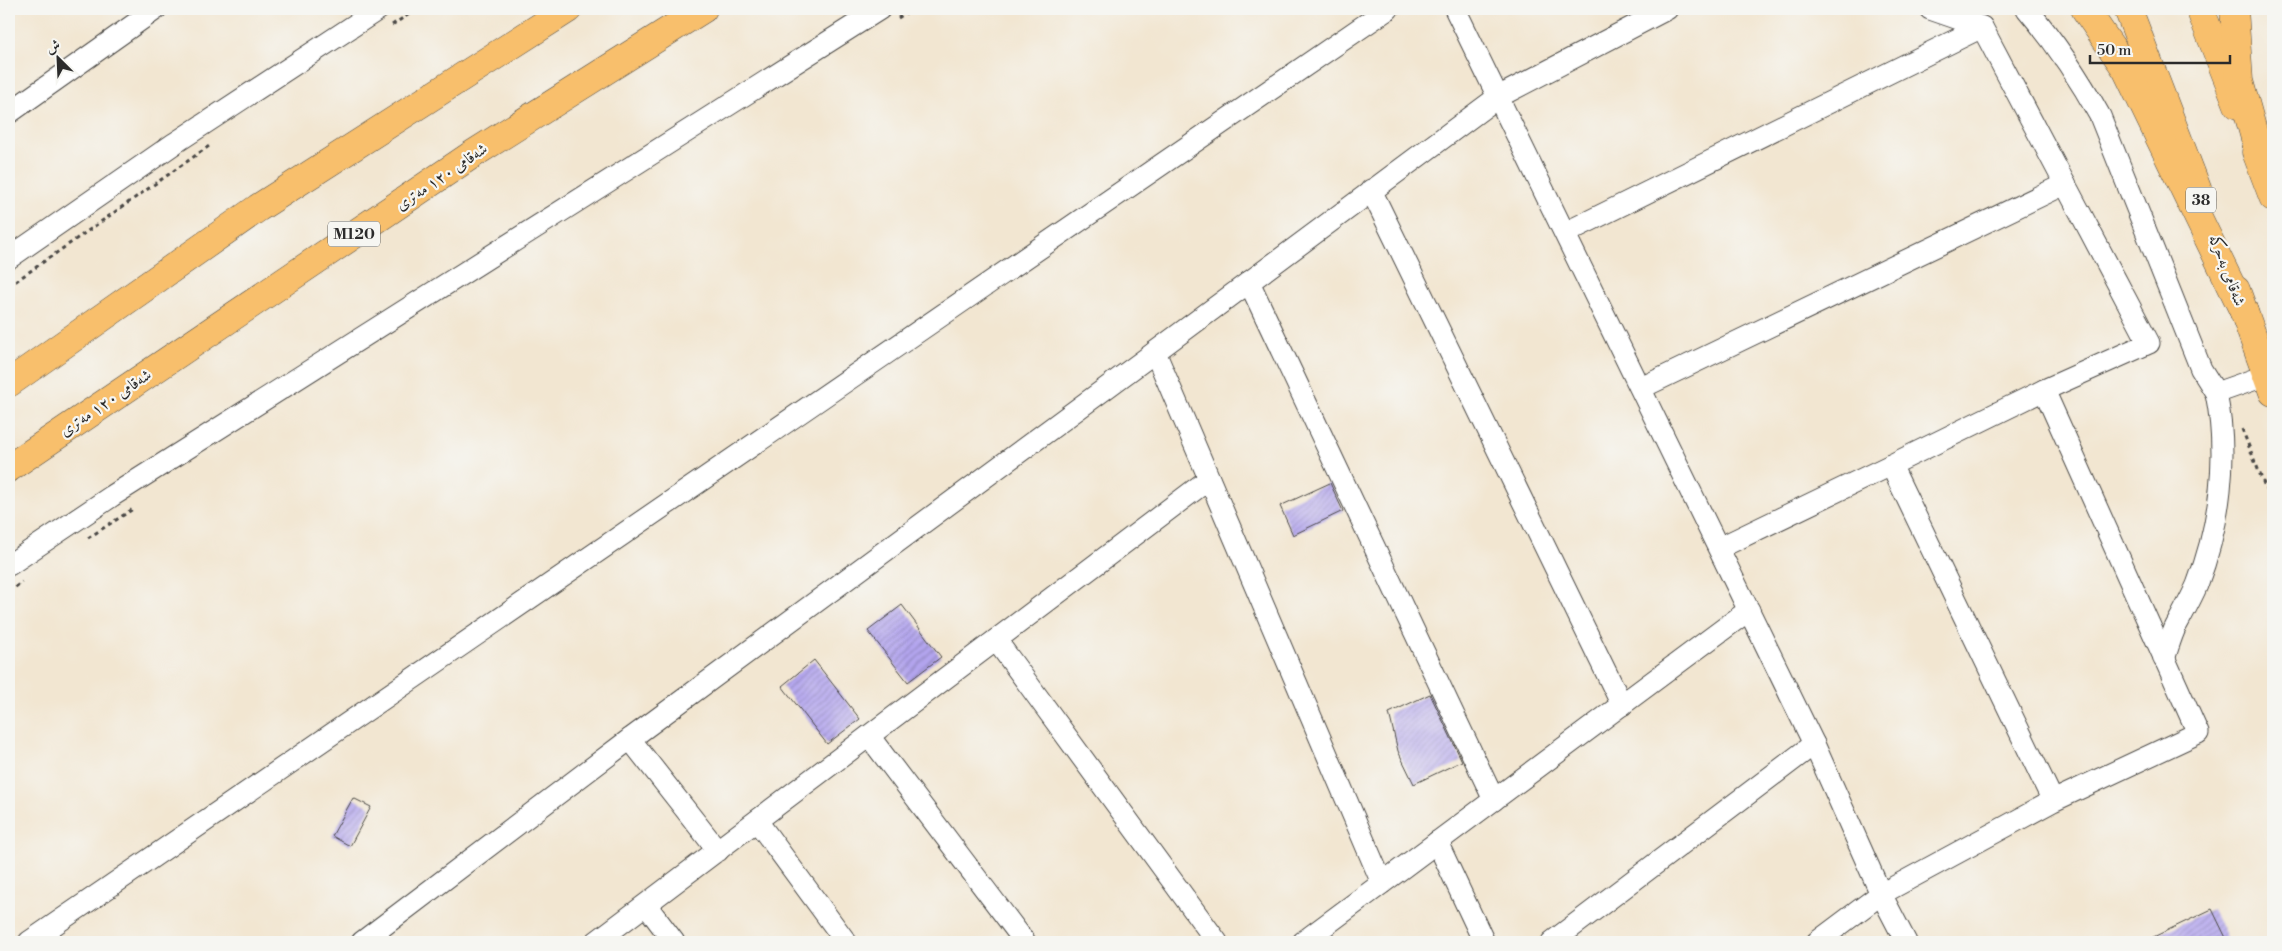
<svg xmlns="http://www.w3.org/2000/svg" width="2282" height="951" font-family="'Libre Bodoni',Amiri,serif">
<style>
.building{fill:url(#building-hatch)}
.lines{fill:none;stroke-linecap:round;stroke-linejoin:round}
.minor-casing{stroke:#494744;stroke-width:23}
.major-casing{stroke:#494744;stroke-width:29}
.highway-casing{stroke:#494744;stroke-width:29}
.path{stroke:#494744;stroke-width:3;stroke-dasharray:4 4;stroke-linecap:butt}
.minor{stroke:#fff;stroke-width:21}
.major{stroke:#f8bf6c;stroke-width:28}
.highway{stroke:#f8bf6c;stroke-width:28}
.labels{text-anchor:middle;stroke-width:4.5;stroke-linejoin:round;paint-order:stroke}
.shield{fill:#f6f6f2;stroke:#686867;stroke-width:1}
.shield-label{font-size:15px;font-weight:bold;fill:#2b2b2b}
.street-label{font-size:16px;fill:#2b2b2b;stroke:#f6f6f2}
</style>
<defs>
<pattern id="building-hatch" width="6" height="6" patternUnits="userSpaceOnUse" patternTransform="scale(1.25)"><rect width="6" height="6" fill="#b3a5ee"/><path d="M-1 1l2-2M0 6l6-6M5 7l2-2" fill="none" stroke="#9287c1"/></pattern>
</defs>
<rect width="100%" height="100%" fill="#f6f6f2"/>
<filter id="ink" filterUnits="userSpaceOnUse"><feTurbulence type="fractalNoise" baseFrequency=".02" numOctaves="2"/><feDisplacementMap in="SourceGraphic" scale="10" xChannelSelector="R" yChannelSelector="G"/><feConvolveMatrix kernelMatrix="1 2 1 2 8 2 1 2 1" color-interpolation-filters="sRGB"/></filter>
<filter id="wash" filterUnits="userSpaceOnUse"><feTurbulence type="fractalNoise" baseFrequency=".0096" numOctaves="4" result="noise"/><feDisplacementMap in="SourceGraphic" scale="20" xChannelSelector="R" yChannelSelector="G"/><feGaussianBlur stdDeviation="1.12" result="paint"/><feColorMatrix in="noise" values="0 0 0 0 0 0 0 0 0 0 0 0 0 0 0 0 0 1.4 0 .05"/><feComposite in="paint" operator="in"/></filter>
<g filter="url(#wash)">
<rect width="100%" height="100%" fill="#f2e6d1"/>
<g id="blocks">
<g class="building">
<path d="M1330,483L1343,511L1293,535L1280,506Z"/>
<path d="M902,605L941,657L908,682L868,631Z"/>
<path d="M814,660L860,719L827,744L782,686Z"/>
<path d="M1430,694L1462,761L1414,784L1398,751L1389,713Z"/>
<path d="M353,798L371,807L350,846L332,836Z"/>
<path d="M2212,909L2228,942H2143Z"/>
</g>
</g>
</g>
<g filter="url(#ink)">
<use href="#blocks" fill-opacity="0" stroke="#494744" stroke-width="1"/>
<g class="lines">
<g class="minor-casing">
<g id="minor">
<path d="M1455,9L1814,744L1881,894L1906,942"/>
<path d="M1930,9L1982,27"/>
<path d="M2027,9C2055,42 2079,78 2100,116L2201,369L2216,393L2267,375"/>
<path d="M9,113L156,9"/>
<path d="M1371,190L1622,705"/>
<path d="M1565,233L1982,27L2065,184"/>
<path d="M9,258L175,143L379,9"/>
<path d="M1249,282L1494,800"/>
<path d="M1641,388L2065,184L2149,343L2044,390"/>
<path d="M1719,548L1891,465"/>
<path d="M9,565L112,496L880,9"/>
<path d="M996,640L1217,942"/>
<path d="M2164,659C2168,648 2171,636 2176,626C2183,613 2191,599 2197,585C2220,525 2229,456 2216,393"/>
<path d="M869,736L1025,942"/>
<path d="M630,739L718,851"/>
<path d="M757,821L846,942"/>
<path d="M1437,842L1484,942"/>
<path d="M1382,883L1155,352L1498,97L1667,9"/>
<path d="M646,905L674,942"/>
<path d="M29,942L1388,9"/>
<path d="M362,942L630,739L1155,352"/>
<path d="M596,942L1209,479"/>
<path d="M1303,942L1749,610"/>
<path d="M1552,942L1814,744"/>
<path d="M1817,942L1881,894L2053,801L2198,733L2044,390L1891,465L2053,801"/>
</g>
</g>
<g class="major-casing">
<g id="major">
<path d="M2128,9L2201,199"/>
<path d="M2200,9L2238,105"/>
<path d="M2256,152L2273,197"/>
<path d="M2236,290L2273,392"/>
</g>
</g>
<g class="highway-casing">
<g id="highway">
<path d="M2085,9L2126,69L2244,312"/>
<path d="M2234,9L2239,81L2265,174"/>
<path d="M9,383L258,208L568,9"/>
<path d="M9,468L473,154L703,9"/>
</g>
</g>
<g class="path">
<path d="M898,18L912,9"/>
<path d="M392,25L417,9"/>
<path d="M9,286L212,144"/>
<path d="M2242,429L2273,507"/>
<path d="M88,538L133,509"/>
<path d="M9,592L22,582"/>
</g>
<use href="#minor" class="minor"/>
<use href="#major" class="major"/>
<use href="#highway" class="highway"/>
</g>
</g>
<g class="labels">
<g class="shield">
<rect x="2186" y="187.5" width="30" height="25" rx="4"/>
<rect x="328" y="221.5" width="52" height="25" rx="4"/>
</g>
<g class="shield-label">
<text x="2201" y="205">38</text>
<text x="354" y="239">M120</text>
</g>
<g class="street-label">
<text transform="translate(441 176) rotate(-34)" y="6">شەقامی ١٢٠ مەتری</text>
<text transform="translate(2228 270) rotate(69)" y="6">شەقامی بەحرکە</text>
<text transform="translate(105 402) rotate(-34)" y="6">شەقامی ١٢٠ مەتری</text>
</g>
</g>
<rect width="2282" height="951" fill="none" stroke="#f6f6f2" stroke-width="30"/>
<g transform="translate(58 58) rotate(336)" stroke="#f6f6f2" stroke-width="4" paint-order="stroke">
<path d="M0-4L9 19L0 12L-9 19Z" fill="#2b2b2b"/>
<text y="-8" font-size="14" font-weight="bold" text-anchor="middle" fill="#2b2b2b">ش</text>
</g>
<path d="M2090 55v8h140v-8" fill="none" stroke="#2b2b2b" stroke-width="2.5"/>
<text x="2097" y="55" font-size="15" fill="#2b2b2b" stroke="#f6f6f2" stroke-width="4" paint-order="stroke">50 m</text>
</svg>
